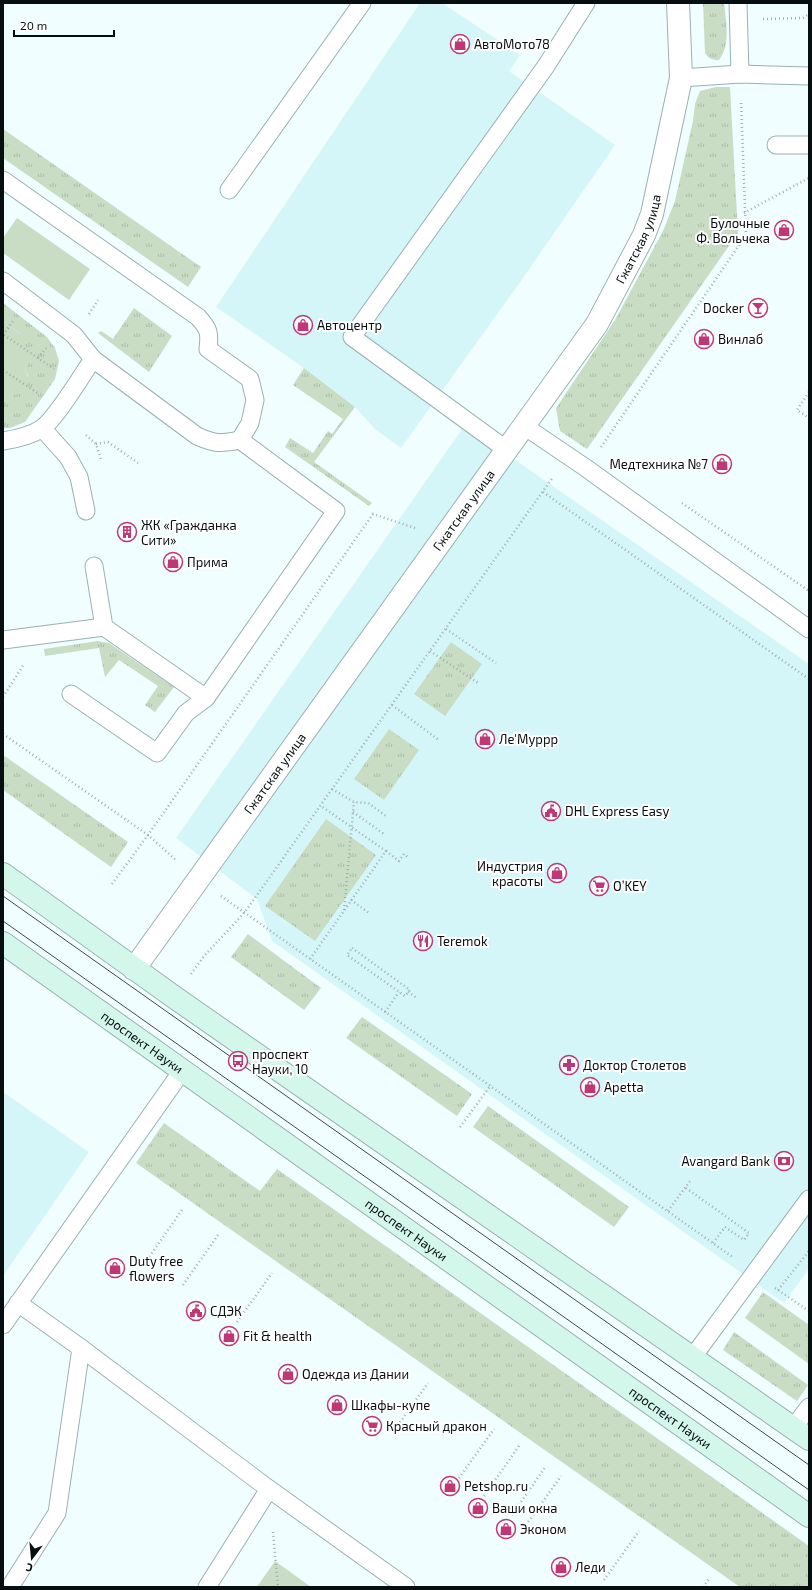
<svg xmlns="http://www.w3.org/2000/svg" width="812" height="1590" font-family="'Exo 2',sans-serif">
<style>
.built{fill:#d5f6f9}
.grass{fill:url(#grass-tufts)}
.green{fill:#c8ddc4}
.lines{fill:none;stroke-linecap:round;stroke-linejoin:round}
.lane-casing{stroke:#9ab0b2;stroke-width:19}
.street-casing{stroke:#9ab0b2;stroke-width:24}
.secondary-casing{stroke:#9ab0b2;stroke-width:24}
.path{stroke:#a1adae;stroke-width:2.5;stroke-dasharray:1 3;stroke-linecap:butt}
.lane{stroke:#fff;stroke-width:17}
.street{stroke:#fff;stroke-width:22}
.secondary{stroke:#d4f7ec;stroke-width:22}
.tram{stroke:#40494a;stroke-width:1}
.labels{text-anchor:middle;stroke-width:4;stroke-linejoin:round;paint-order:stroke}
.poi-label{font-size:13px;fill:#070e0f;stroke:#fff;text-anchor:start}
.street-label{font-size:13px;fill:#070e0f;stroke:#fff}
</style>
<defs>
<pattern id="grass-tufts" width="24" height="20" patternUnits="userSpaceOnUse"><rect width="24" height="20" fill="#c8ddc4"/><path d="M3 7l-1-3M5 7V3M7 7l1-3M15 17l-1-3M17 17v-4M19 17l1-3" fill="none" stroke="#aabca7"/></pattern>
</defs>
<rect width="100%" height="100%" fill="#f0feff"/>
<g class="built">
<path d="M420,3H442L520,55L509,71L615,145L516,288L401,448L375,429L355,407L304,368L216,307Z"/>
<path d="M465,425L809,664V1269L784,1303L272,941L257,899L176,838Z"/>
<path d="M3,1092L89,1152L3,1276Z"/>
</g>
<g class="grass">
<path d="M703,3H724C726,20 731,45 719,60C712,60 709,59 705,53Z"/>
<path d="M716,87H730L738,233L587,449L560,431L556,408L615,320L663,231L675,201L693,121L695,104L700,91Z"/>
<path d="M3,129L201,267L188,287L3,158Z"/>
<path d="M3,303L47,337L55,348L59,361L55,379L25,422L10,428H3V399L6,395H13L28,376C22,363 20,348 21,334L3,321Z"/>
<path d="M134,308L172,336L149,372L98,333L101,331L113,339Z"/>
<path d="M304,368L355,407L314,462L372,503L369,506L285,447L290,438L313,453L328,431L332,434L343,419L293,385Z"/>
<path d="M98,641L109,643L174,687L155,712L145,705L158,686L119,660L105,677L99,648L45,656L44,649Z"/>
<path d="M451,642L482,664L445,716L414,694Z"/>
<path d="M389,729L419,750L384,800L354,779Z"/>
<path d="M3,755L128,842L111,867L3,790Z"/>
<path d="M326,819L376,855L315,941L265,906Z"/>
<path d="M248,934L321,988L304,1010L231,957Z"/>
<path d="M362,1017L472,1094L457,1116L346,1038Z"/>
<path d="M488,1106L629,1207L614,1227L473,1127Z"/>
<path d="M164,1123L260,1191L277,1169L809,1546V1587H740L136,1163Z"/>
<path d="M763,1292L809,1325V1364L745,1318Z"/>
<path d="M734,1332L808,1385L797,1401L723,1350Z"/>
</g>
<g class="green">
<path d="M17,218L90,269L69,300L3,253V238Z"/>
<path d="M3,321L21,334V344L36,353L25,369C33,387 25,396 6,395L3,399Z"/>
<path d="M275,1561L311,1587H257Z"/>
</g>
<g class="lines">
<g class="lane-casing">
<g id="lane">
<path d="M738,3L740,74"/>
<path d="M681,78L740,74L809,76"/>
<path d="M776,145H809"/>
<path d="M3,180L198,317C209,329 210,333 208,349L250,379L255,400L250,423L240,440L336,511L206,698L104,627L3,640"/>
<path d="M229,190L362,3"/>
<path d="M3,281L74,335L93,359L197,436C215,444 220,444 240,440"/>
<path d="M524,426L586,468L809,629"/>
<path d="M42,428L68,457L79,477L86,511"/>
<path d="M3,441C16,439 30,436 41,429C56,419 82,375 93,359"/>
<path d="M507,450L352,337L546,66L586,3"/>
<path d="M94,566L104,627"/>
<path d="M71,694L157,753L186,713L206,698"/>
<path d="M18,1303L81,1348L269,1489L406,1587"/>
<path d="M3,1325L182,1071"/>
<path d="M692,1358L809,1199"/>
<path d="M793,1428L809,1407"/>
<path d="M10,1587L57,1513L81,1348"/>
<path d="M207,1587L269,1489"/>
</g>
</g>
<g class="street-casing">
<g id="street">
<path id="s1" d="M134,969L597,324L644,235L652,214L681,78L678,3"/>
</g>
</g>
<g class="secondary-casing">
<g id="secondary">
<path d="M3,874L174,997L809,1439"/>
<path id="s2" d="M3,943L809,1516"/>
</g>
</g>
<g class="path">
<path d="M763,19L803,18L809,14"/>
<path d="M744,213L809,178"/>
<path d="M89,314L98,300"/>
<path d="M3,335L13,321"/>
<path d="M4,335L54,369"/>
<path d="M38,358L46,348"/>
<path d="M3,370L39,394"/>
<path d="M809,392L797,410L809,418"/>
<path d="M86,435L96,444L101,459"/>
<path d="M96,444L108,442L138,463"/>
<path d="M601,447L746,235L741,100"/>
<path d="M543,492L809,679"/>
<path d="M682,503L809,591"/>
<path d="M446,629L496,663"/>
<path d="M430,651L478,683"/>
<path d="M3,697L24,664"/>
<path d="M392,705L440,741"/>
<path d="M3,734L148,835L177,861"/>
<path d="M332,789L354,802L368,803L386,816"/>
<path d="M353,812L384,834"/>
<path d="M386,851L399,861L404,854L409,858"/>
<path d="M112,884L148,835L373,514L415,528"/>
<path d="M221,896L734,1258"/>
<path d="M351,900L369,913"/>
<path d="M344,910L354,802"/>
<path d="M352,948L410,990L405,996L347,955Z"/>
<path d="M310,959L386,851L321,806"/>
<path d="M191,974L205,955L245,912L553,477"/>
<path d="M408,992L417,998"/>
<path d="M385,1012L399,992"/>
<path d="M460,1127L491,1085"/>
<path d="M686,1188L749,1233L744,1240L725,1227L713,1243"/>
<path d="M668,1211L690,1181"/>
<path d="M147,1260L182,1210"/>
<path d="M183,1285L218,1235"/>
<path d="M775,1288L809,1311"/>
<path d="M778,1290L809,1251"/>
<path d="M237,1322L272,1273"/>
<path d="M393,1432L428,1383"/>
<path d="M459,1478L494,1429"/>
<path d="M484,1496L519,1446"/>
<path d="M512,1515L546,1466"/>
<path d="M526,1525L561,1476"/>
<path d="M273,1532L278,1587"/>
<path d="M604,1580L639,1531"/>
<path d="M703,1587L709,1579"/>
</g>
<use href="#lane" class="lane"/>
<use href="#street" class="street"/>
<use href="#secondary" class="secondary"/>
<g class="tram">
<path d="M3,896L809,1465"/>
<path d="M3,921L809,1490"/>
</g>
</g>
<defs>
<g id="shop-ring" transform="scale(1)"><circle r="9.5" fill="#fff" stroke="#bf3775" stroke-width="1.5"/><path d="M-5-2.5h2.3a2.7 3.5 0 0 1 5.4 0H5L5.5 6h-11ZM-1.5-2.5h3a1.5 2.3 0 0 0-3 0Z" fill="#bf3775"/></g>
<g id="bar-ring" transform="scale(1)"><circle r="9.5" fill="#fff" stroke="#bf3775" stroke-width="1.5"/><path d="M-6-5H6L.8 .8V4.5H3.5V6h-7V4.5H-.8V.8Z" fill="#bf3775"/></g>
<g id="building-ring" transform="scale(1)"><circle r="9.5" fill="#fff" stroke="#bf3775" stroke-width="1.5"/><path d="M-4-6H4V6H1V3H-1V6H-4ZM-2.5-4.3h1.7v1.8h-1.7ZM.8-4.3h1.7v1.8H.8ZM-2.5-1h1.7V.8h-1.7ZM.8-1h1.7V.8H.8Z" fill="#bf3775"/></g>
<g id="civic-ring" transform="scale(1)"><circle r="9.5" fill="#fff" stroke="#bf3775" stroke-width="1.5"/><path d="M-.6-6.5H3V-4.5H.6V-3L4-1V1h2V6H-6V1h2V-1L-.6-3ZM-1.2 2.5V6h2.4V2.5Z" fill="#bf3775"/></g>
<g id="supermarket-ring" transform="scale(1)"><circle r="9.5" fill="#fff" stroke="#bf3775" stroke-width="1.5"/><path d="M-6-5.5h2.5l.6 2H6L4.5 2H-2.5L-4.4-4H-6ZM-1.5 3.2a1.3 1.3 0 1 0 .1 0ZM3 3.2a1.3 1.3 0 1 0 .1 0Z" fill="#bf3775"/></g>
<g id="restaurant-ring" transform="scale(1)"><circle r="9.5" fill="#fff" stroke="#bf3775" stroke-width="1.5"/><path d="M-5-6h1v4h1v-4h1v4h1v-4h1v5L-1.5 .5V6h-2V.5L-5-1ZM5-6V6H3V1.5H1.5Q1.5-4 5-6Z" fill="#bf3775"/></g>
<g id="bus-ring" transform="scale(1)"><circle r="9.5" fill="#fff" stroke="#bf3775" stroke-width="1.5"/><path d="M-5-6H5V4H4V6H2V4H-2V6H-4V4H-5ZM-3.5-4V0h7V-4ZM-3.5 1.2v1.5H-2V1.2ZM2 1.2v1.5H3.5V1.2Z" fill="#bf3775"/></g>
<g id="pharmacy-ring" transform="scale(1)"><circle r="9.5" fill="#fff" stroke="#bf3775" stroke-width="1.5"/><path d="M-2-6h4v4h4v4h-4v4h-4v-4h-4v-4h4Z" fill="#bf3775"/></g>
<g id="bank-ring" transform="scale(1)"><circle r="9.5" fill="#fff" stroke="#bf3775" stroke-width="1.5"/><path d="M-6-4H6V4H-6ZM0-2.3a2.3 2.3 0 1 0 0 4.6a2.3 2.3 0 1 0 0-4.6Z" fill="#bf3775"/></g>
</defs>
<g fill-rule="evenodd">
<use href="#shop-ring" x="460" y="44"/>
<use href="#shop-ring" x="784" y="230"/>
<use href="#bar-ring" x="758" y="308"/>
<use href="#shop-ring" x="303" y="325"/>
<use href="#shop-ring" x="704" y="339"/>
<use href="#shop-ring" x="722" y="464"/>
<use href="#building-ring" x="127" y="532"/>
<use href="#shop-ring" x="173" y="562"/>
<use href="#shop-ring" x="485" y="739"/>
<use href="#civic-ring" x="551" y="811"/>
<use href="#shop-ring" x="557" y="873"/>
<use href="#supermarket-ring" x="599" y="886"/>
<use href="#restaurant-ring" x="423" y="941"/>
<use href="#bus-ring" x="238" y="1061"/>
<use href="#pharmacy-ring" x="569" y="1065"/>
<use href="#shop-ring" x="590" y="1087"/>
<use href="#bank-ring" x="784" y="1161"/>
<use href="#shop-ring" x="115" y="1268"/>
<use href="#civic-ring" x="196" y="1311"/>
<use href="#shop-ring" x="229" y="1336"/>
<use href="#shop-ring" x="288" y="1374"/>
<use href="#shop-ring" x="337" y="1405"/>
<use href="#supermarket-ring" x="372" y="1426"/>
<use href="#shop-ring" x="450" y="1486"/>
<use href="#shop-ring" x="478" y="1508"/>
<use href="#shop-ring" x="506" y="1529"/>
<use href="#shop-ring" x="561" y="1567"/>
</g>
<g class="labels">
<g class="poi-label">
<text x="474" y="49">АвтоМото78</text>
<text x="770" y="228" text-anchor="end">Булочные<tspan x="770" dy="15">Ф. Вольчека</tspan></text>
<text x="744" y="313" text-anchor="end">Docker</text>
<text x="317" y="330">Автоцентр</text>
<text x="718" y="344">Винлаб</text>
<text x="708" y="469" text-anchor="end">Медтехника №7</text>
<text x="141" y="530">ЖК «Гражданка<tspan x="141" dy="15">Сити»</tspan></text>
<text x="187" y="567">Прима</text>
<text x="499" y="744">Ле'Муррр</text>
<text x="565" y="816">DHL Express Easy</text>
<text x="543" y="871" text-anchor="end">Индустрия<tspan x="543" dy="15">красоты</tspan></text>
<text x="613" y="891">O’KEY</text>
<text x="437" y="946">Teremok</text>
<text x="252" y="1059">проспект<tspan x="252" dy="15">Науки, 10</tspan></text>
<text x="583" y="1070">Доктор Столетов</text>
<text x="604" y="1092">Apetta</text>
<text x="770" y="1166" text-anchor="end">Avangard Bank</text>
<text x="129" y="1266">Duty free<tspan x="129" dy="15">flowers</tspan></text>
<text x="210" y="1316">СДЭК</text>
<text x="243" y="1341">Fit &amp; health</text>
<text x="302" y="1379">Одежда из Дании</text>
<text x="351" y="1410">Шкафы-купе</text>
<text x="386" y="1431">Красный дракон</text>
<text x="464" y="1491">Petshop.ru</text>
<text x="492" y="1513">Ваши окна</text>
<text x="520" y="1534">Эконом</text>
<text x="575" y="1572">Леди</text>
</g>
<g class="street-label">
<text dy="5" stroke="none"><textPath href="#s1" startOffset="889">Гжатская улица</textPath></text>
<text dy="5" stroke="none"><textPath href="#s1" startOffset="565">Гжатская улица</textPath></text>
<text dy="5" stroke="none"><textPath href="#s1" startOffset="241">Гжатская улица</textPath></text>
<text dy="5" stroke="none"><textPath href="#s2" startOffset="171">проспект Науки</textPath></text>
<text dy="5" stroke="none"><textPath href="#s2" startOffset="495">проспект Науки</textPath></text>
<text dy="5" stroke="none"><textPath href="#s2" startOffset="819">проспект Науки</textPath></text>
</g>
</g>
<rect width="812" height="1590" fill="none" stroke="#070e0f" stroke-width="8"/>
<g transform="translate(32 1558) rotate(196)" stroke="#ffffff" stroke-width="3" paint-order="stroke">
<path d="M0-3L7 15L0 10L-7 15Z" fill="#070e0f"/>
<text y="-6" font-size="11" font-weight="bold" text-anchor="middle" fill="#070e0f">С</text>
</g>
<path d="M14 30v6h100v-6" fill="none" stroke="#070e0f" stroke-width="2"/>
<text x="20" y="30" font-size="12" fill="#070e0f" stroke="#ffffff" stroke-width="3" paint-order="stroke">20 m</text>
</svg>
